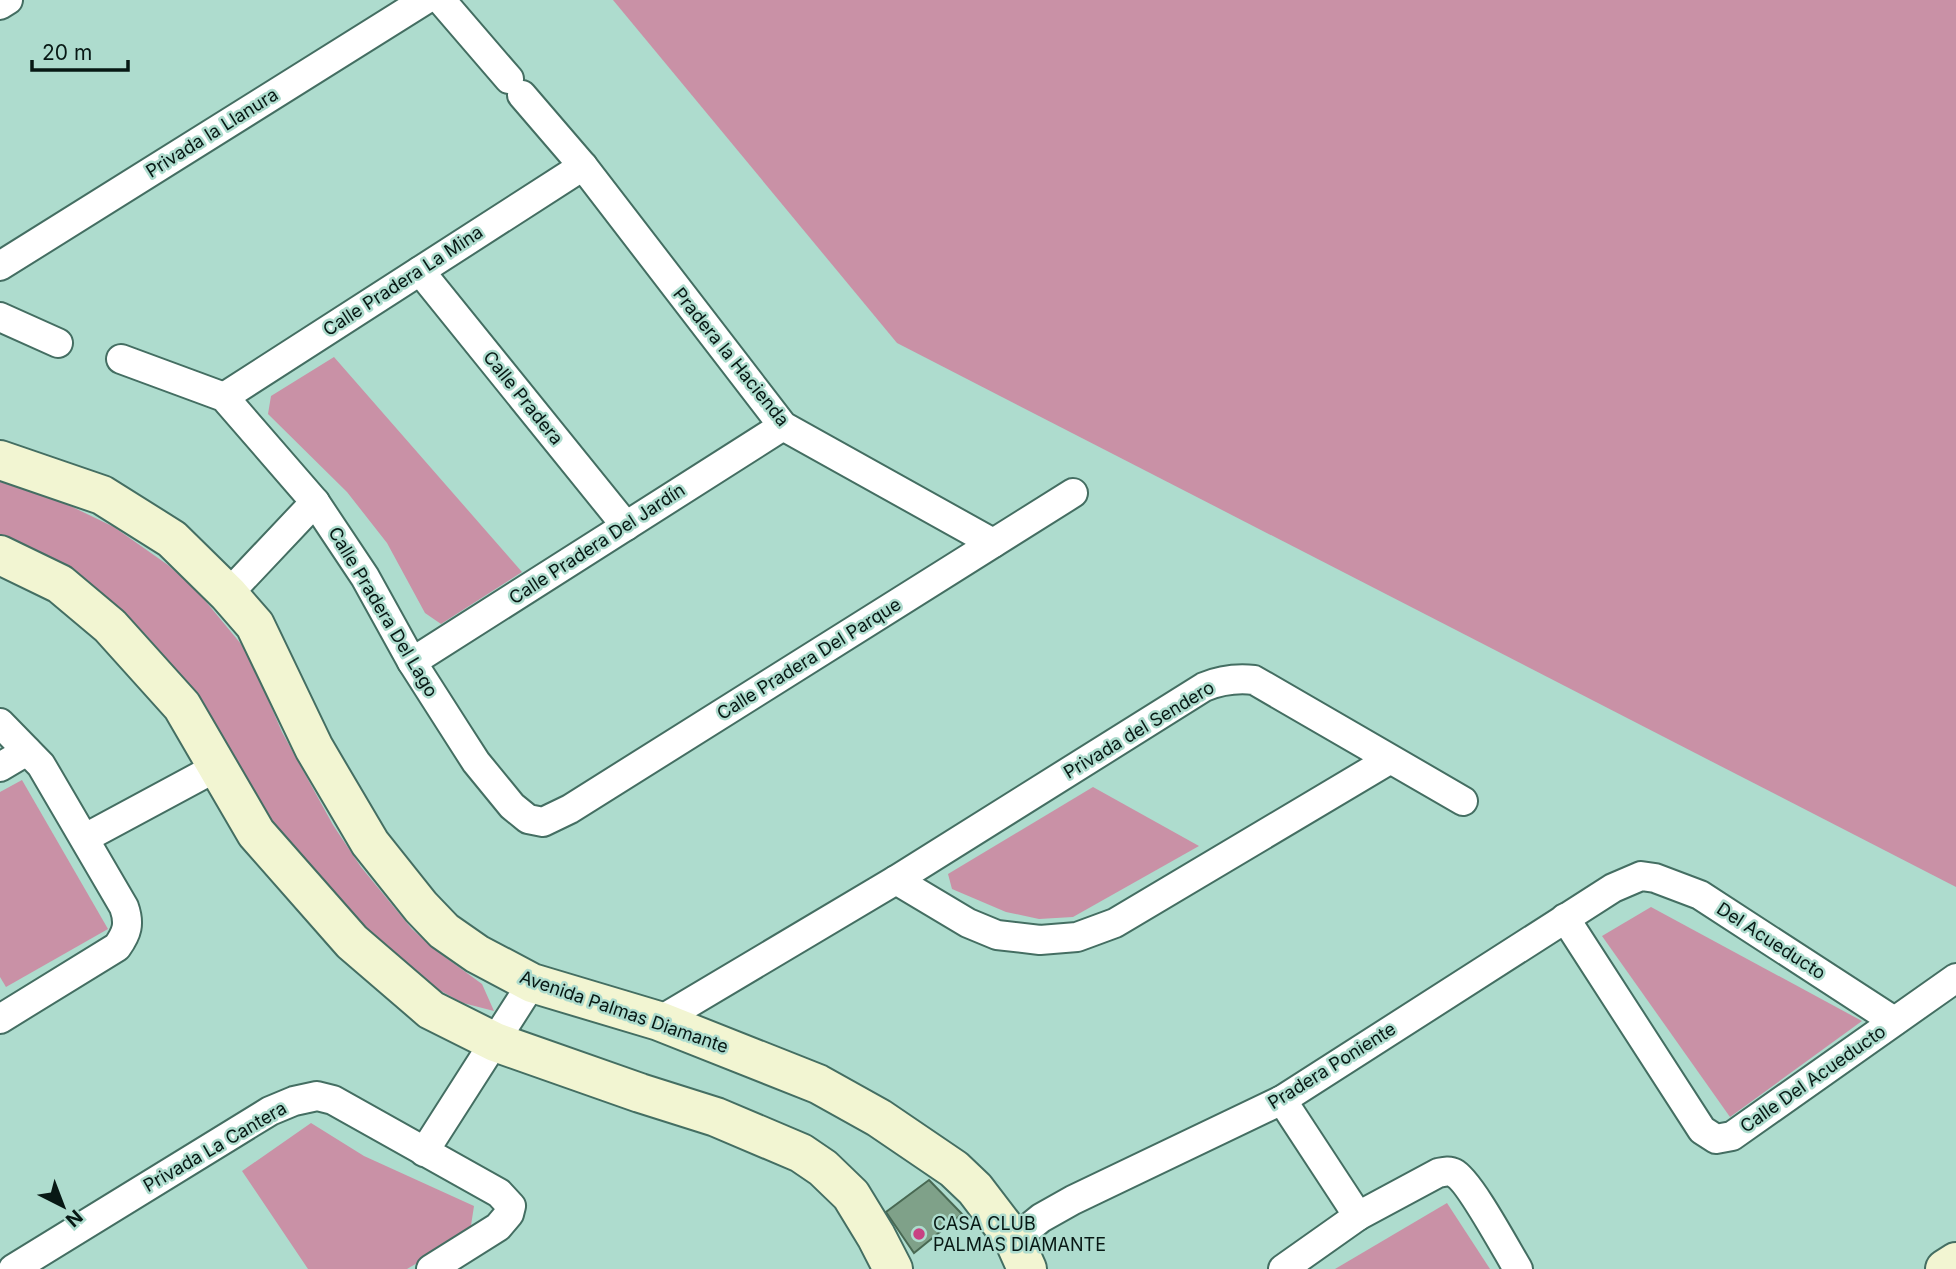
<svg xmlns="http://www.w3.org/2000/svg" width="1956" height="1269" font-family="Inter,sans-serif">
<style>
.green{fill:#c991a6}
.building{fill:#7fa189;stroke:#496953;stroke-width:2}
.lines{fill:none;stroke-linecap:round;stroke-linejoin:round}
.street-casing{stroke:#446e62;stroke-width:32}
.secondary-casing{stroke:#446e62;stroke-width:42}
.street{stroke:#fff;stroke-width:28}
.secondary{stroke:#f2f5d2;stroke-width:38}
.poi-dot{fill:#c84283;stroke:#aedcce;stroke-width:2.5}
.labels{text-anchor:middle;stroke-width:5;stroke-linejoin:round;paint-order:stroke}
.street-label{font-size:18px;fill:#071814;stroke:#aedcce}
.poi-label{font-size:18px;fill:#071814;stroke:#aedcce;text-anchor:start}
</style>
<rect width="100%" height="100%" fill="#aedcce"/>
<g class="green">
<path d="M613,0H1956V887L897,343Z"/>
<path d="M334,357L522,572L441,624L425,613L387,543L347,492L268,414L271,396Z"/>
<path d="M0,482L58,500L114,527L168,565L198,592L241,644L252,662L282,732L333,825L361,867L412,929L434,949L482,984L494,1011L463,1003L426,983L364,935L272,826L193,692L147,636L119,608L82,582L53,562L0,536Z"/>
<path d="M22,780L108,929L6,987L0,977V792Z"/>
<path d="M1093,787L1199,846L1073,917L1039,919L1006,912L952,889L948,874Z"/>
<path d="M1651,907L1862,1021L1730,1117L1602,936Z"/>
<path d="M311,1123L364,1156L474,1206L470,1232L407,1269H308L242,1171Z"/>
<path d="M1447,1203L1490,1269H1335Z"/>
</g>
<path class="building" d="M929,1180L962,1214L914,1253L886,1212Z"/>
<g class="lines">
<g class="street-casing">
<g id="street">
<path d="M441,0L509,79"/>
<path d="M0,5L8,0"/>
<path d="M522,95L583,166L783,426L993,543"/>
<path d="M0,266L425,0"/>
<path d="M420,271L626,526"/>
<path d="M0,317L58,343"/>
<path d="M121,359L224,397L315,502L365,577L412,662L458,734L476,762L512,806L528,819L543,822L570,809L1073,493"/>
<path d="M224,397L583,166"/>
<path d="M228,594L315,502"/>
<path d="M412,662L783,426"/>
<path d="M0,723L41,765L124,907C130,924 127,933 117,947L0,1019"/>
<path d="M0,767L27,751"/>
<path d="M85,838L217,767"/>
<path d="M896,880L968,923L997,935L1040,940L1077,937L1115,923L1389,760"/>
<path d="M1565,918L1702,1130L1716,1139L1732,1136L1956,978"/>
<path d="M659,1021L896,880L1204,687C1221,680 1236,678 1254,680L1463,801"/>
<path d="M1282,1100L1358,1216"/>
<path d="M424,1152L532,983"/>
<path d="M1014,1240L1041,1218L1073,1200L1282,1100L1613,888L1641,876L1655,878L1700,895L1894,1021"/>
<path d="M13,1269L270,1111L294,1101L317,1096L333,1100L499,1193L511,1206L509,1214L498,1227L431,1269"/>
<path d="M1283,1269L1358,1216L1438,1173C1443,1172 1449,1170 1454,1173C1469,1180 1507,1251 1518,1269"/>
</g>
</g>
<g class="secondary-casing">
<g id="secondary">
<path d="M0,460L102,495L172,539L228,594L255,625L314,748L370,843L421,907L444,931L477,954L532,983L659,1021L818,1084L879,1118L954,1169L975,1189L1014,1240L1027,1269"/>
<path d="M0,555L60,584L110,626L182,706L256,833L352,942L431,1010L495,1042L640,1093L716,1117L801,1153L823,1168L851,1195L876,1236L893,1269"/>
<path d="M1945,1269L1956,1262"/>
</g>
</g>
<use href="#street" class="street"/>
<use href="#secondary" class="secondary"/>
</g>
<circle class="poi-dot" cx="919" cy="1234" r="7"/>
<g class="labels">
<g class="street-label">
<text transform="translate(212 133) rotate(-32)" y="6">Privada la Llanura</text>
<text transform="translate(403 281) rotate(-33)" y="6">Calle Pradera La Mina</text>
<text transform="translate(731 357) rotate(51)" y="6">Pradera la Hacienda</text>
<text transform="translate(523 398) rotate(51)" y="6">Calle Pradera</text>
<text transform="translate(597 544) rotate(-33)" y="6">Calle Pradera Del Jardín</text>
<text transform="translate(383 612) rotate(59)" y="6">Calle Pradera Del Lago</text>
<text transform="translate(809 659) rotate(-32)" y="6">Calle Pradera Del Parque</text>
<text transform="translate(1139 730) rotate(-31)" y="6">Privada del Sendero</text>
<text transform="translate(1771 941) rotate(33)" y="6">Del Acueducto</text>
<text transform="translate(624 1012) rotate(19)" y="6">Avenida Palmas Diamante</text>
<text transform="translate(1332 1066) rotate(-32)" y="6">Pradera Poniente</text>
<text transform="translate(1813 1079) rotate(-35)" y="6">Calle Del Acueducto</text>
<text transform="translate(215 1147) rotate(-30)" y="6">Privada La Cantera</text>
</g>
<g class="poi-label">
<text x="933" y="1230">CASA CLUB<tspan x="933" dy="21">PALMAS DIAMANTE</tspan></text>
</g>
</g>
<g transform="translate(63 1206) rotate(138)" stroke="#aedcce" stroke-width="5" paint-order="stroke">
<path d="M0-5L12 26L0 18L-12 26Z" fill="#071814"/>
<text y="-10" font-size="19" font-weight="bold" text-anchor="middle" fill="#071814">N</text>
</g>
<path d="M32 60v10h96v-10" fill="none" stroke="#071814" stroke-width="3.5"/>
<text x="42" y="60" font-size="21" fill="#071814" stroke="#aedcce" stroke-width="5" paint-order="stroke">20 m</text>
</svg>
